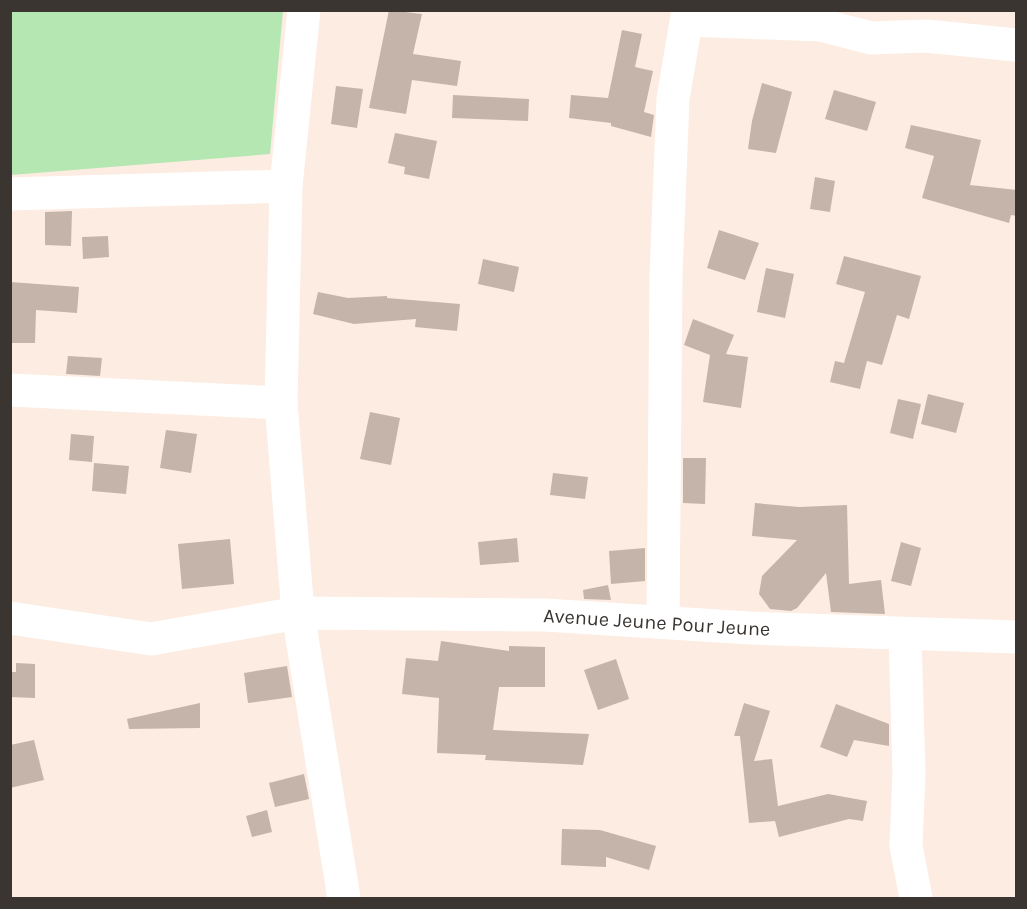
<svg xmlns="http://www.w3.org/2000/svg" width="1027" height="909" font-family="Karla,sans-serif">
<style>
.green{fill:#b4e7b2}
.building{fill:#c4b4aa}
.lines{fill:none;stroke-linecap:round;stroke-linejoin:round}
.minor{stroke:#fff;stroke-width:33}
.labels{text-anchor:middle;stroke-width:6;stroke-linejoin:round;paint-order:stroke}
.street-label{font-size:20px;fill:#3b3531;stroke:#fdfdfd}
</style>
<rect width="100%" height="100%" fill="#fdece1"/>
<path class="green" d="M11,10L283,11L270,154L11,175Z"/>
<g class="building">
<path d="M389,10L422,14L413,54L461,61L457,86L412,80L406,114L369,108Z"/>
<path d="M622,30L642,34L635,67L653,71L644,112L654,115L651,137L611,126V123L569,118L571,95L608,98Z"/>
<path d="M762,83L792,92L776,153L748,149L752,121Z"/>
<path d="M336,86L363,89L357,128L331,124Z"/>
<path d="M834,90L876,102L867,131L825,119Z"/>
<path d="M453,95L529,99L528,121L452,118Z"/>
<path d="M911,125L981,140L970,185L1017,190V216L1011,215L1009,223L922,198L934,156L905,148Z"/>
<path d="M395,133L437,141L429,179L404,174L405,167L388,163Z"/>
<path d="M815,177L835,181L830,212L810,209Z"/>
<path d="M72,211L71,246L45,245V212Z"/>
<path d="M719,230L759,243L745,280L707,268Z"/>
<path d="M108,236L109,257L83,259L82,237Z"/>
<path d="M844,256L921,276L909,319L897,315L882,365L867,361L860,389L830,382L835,361L844,363L865,292L836,284Z"/>
<path d="M483,259L519,267L514,292L478,284Z"/>
<path d="M766,268L794,274L785,318L757,312Z"/>
<path d="M10,282L79,287L77,313L36,310L35,343H10Z"/>
<path d="M318,292L348,298L387,296V298L460,304L457,331L415,327L416,319L354,324L313,314Z"/>
<path d="M693,319L734,335L726,354L748,357L741,408L703,402L710,355L684,345Z"/>
<path d="M68,356L102,358L100,376L66,374Z"/>
<path d="M928,394L964,403L956,433L921,424Z"/>
<path d="M898,399L921,404L913,439L890,433Z"/>
<path d="M370,412L400,418L391,465L360,459Z"/>
<path d="M166,430L197,434L191,473L160,468Z"/>
<path d="M71,434L94,436L92,462L69,460Z"/>
<path d="M683,458H706L705,504L683,503Z"/>
<path d="M94,463L129,466L126,494L92,491Z"/>
<path d="M553,473L588,477L585,499L550,495Z"/>
<path d="M755,503L799,507L847,505L849,584L881,580L885,614L831,612L826,573L797,608L791,611L770,609L759,594L762,576L797,540L752,536Z"/>
<path d="M517,538L519,562L480,565L478,542Z"/>
<path d="M230,539L234,584L182,589L178,544Z"/>
<path d="M901,542L921,548L911,586L891,581Z"/>
<path d="M645,548V581L611,584L609,551Z"/>
<path d="M608,585L611,600L584,599L583,590Z"/>
<path d="M441,641L509,651V646L545,647V687H499L493,730L589,734L583,765L485,760L486,755L437,753L439,698L402,694L406,658L438,661Z"/>
<path d="M616,659L629,699L598,710L584,670Z"/>
<path d="M16,663L35,664V698L10,697V672H16Z"/>
<path d="M287,666L292,697L248,703L244,673Z"/>
<path d="M200,703V728L129,729L127,719Z"/>
<path d="M744,703L770,711L754,761L772,759L778,806L828,794L867,801L863,821L849,819L779,837L775,821L749,823L740,736H734Z"/>
<path d="M836,704L889,724V746L854,740L847,757L820,747Z"/>
<path d="M34,740L44,780L10,788V745Z"/>
<path d="M304,774L309,799L275,807L269,783Z"/>
<path d="M267,810L272,832L252,837L246,816Z"/>
<path d="M562,829L600,830L656,846L649,870L606,857V867L561,865Z"/>
</g>
<g class="lines">
<g class="minor">
<path d="M304,10L286,186L281,403L298,613L344,898"/>
<path d="M687,20L821,25L871,38L926,36L1016,45"/>
<path d="M10,194L286,186"/>
<path d="M10,390L281,403"/>
<path id="s1" d="M10,618L151,639L298,613L545,615L750,628L1016,637"/>
<path d="M663,622L666,275L673,99L688,10"/>
<path d="M905,635L909,773L906,846L916,898"/>
</g>
</g>
<g class="labels">
<g class="street-label">
<text dy="7" stroke="none"><textPath href="#s1" startOffset="651">Avenue Jeune Pour Jeune</textPath></text>
</g>
</g>
<rect width="1027" height="909" fill="none" stroke="#3b3531" stroke-width="24"/>
</svg>
